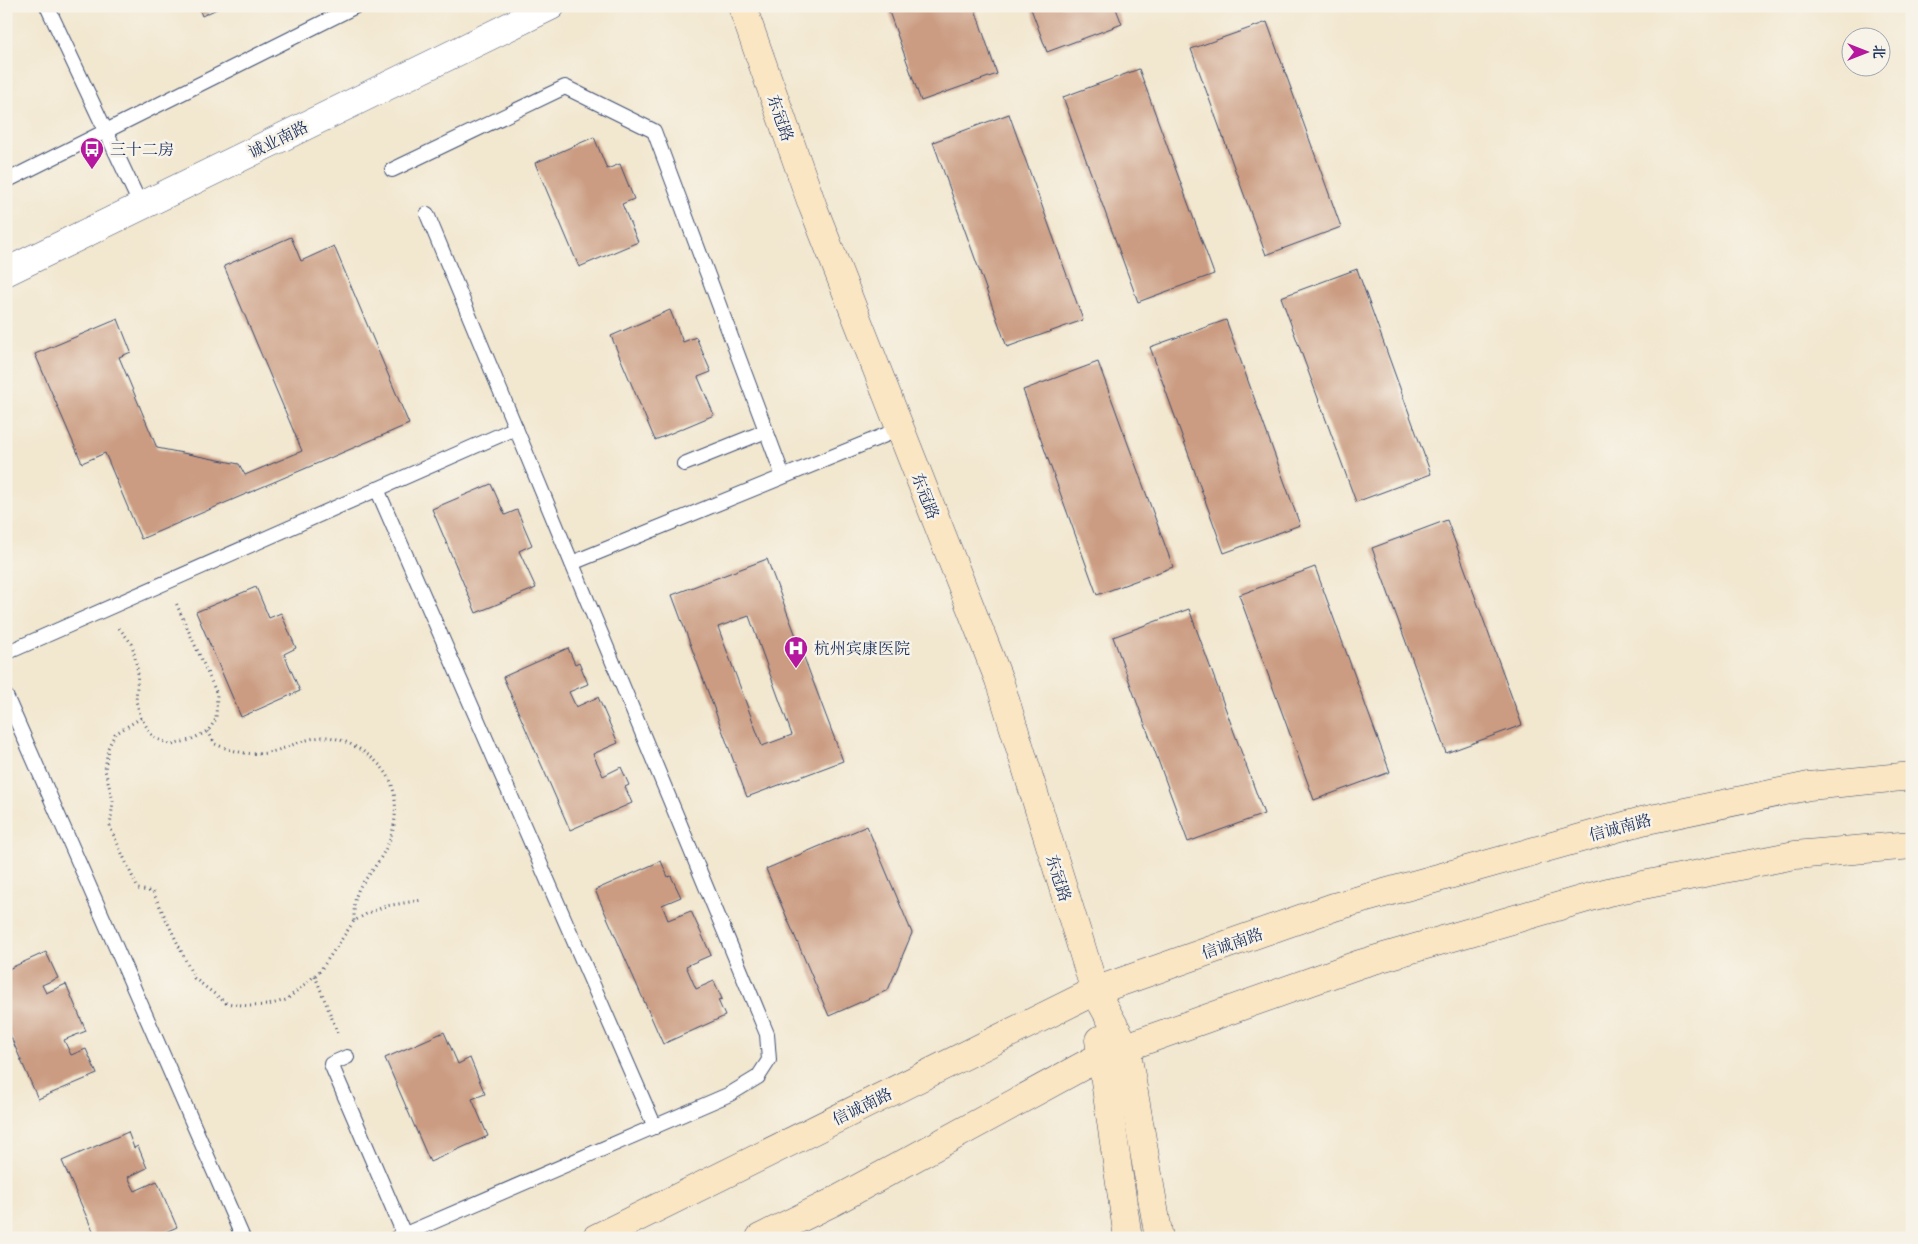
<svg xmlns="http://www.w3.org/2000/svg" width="1918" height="1244" font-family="'EB Garamond','Noto Serif SC',serif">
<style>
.building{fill:#cb9c82;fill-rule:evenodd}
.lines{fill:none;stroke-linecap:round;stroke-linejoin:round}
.service-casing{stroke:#3b4b6f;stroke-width:16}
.tertiary-casing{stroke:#3b4b6f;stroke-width:29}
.secondary-casing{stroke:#3b4b6f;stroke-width:29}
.path{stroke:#3b4b6f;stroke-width:3;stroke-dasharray:1 4;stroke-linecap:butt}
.service{stroke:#fff;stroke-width:14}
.tertiary{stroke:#fff;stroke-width:28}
.secondary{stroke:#fbe6c4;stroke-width:28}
.labels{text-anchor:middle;stroke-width:5;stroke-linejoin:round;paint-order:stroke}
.street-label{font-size:16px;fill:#1b2f5e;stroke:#f7f3e8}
.poi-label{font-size:16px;fill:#1b2f5e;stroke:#f7f3e8;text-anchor:start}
</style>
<rect width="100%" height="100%" fill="#f7f3e8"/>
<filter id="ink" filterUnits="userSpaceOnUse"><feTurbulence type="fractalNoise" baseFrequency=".02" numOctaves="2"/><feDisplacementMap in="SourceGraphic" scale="10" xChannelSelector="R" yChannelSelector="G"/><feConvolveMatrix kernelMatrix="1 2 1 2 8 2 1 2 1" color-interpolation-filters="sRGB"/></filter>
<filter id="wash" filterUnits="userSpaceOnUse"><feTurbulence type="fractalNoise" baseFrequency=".0096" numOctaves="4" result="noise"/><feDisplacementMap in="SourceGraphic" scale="20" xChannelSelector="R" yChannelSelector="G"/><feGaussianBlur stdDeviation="1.12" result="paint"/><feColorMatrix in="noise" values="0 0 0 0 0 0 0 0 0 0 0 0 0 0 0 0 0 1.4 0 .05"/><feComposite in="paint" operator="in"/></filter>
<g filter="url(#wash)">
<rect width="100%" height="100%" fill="#f2e7cf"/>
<g id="blocks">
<g class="building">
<path d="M198,6H223L202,16Z"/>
<path d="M887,6H974L997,74L921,101Z"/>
<path d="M1030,6H1115L1122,24L1047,52Z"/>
<path d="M1267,22L1341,227L1266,255L1191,49Z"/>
<path d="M1139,69L1214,274L1138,302L1063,97Z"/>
<path d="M1009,114L1083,320L1007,347L933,142Z"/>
<path d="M594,137L607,169L620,164L634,199L622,204L638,242L579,267L535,163Z"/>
<path d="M291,237L301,261L334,246L409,424L141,539L105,453L82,463L35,354L118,319L131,352L119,357L157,448L239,464L245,475L302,451L224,266Z"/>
<path d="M1357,269L1431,474L1356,502L1281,297Z"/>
<path d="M670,310L683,342L696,337L711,372L698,377L714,415L655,440L611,336Z"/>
<path d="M1226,320L1300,525L1224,553L1150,347Z"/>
<path d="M1098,362L1173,567L1097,595L1023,390Z"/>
<path d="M491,484L505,515L517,510L532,545L519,551L536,588L476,613L432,509Z"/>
<path d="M1447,520L1522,725L1446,753L1372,548Z"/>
<path d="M767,559L843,761L747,797L672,595ZM749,616L792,735L762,746L718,627Z"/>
<path d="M1315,567L1390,772L1314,800L1239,595Z"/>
<path d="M256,587L269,618L281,613L296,648L284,654L300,691L241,717L196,612Z"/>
<path d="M1189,609L1264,814L1188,842L1113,637Z"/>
<path d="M568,648L575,664L579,662L588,684L569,692L576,707L598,697L618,743L593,754L603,776L621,767L629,785L625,787L632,803L570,830L503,677Z"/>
<path d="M867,826L912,933L888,990L829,1016L766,869Z"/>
<path d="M661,861L668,877L671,876L681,897L662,905L668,920L691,911L711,955L686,966L696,989L714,981L722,999L718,1000L725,1016L663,1044L595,890Z"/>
<path d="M46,952L58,978L42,985L46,993L66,984L86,1031L64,1040L71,1055L86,1049L97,1074L38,1099L6,1026V970Z"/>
<path d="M444,1032L458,1064L470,1058L485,1094L472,1099L488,1136L430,1162L385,1058Z"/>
<path d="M128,1132L134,1148L138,1146L147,1168L128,1177L135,1191L157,1181L177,1227L152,1238H96L62,1161Z"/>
</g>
</g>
</g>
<g filter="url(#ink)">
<use href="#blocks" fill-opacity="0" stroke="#3b4b6f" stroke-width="1"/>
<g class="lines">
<g class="service-casing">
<g id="service">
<path d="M47,6L141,206"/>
<path d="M392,170L565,87L654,131L783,476"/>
<path d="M6,181L356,6"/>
<path d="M684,464L766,431"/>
<path d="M377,489L655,1127"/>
<path d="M572,563L900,429"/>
<path d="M6,653L516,428"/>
<path d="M6,696L243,1238"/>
<path d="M347,1057L331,1064L404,1234"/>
<path d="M396,1238L730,1094L758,1077L769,1060L767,1034L427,214"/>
</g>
</g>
<g class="tertiary-casing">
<path id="tertiary" d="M6,272L551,6"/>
</g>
<g class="secondary-casing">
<g id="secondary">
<path d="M742,6L813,207L999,680L1095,991L1126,1047L1159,1238"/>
<path d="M1099,1040L1128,1238"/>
<path d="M596,1238L1095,991L1334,907L1642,821L1809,786L1912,776"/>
<path d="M760,1238L833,1202L1101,1056L1360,964L1608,892L1795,855L1912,845"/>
</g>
</g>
<g class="path">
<path d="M119,628L132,644L138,672L136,701L141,718L153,737L172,745L190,740L208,731L216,719L217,694L176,603"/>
<path d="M141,718L115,734L108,748L105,770L113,801L110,827L138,889L153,892L194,978L226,1003L249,1006L268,1005L286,1000L305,984L320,971L354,921L368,913L386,906L422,900"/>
<path d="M208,731L215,744C232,751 249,756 267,753C287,749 305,737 326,737C347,738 378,758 388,776C395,788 396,804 395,817C393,840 382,857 369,875C365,880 360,885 358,891C354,899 354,911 354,921"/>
<path d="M315,976L339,1036"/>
</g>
<use href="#service" class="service"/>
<use href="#tertiary" class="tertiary"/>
<use href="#secondary" class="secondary"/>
</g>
</g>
<defs>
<g id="bus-pin" transform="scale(1.25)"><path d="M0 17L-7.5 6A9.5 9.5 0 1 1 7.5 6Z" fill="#b5179e" stroke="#f7f3e8"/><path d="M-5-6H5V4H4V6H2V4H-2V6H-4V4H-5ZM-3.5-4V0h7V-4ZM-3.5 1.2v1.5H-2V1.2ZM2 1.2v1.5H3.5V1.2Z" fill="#fff"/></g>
<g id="hospital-pin" transform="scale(1.25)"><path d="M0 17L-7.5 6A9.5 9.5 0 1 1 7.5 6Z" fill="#b5179e" stroke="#f7f3e8"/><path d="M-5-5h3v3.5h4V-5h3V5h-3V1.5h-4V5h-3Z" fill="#fff"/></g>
</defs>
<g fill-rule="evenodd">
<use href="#bus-pin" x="92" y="149"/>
<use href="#hospital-pin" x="796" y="648"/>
</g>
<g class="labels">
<g class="street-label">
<text transform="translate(781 118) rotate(71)" y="6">东冠路</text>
<text transform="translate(278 139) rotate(-26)" y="6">诚业南路</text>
<text transform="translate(926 496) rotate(69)" y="6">东冠路</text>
<text transform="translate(1620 827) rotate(-15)" y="6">信诚南路</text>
<text transform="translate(1059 878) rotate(72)" y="6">东冠路</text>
<text transform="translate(1232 943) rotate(-19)" y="6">信诚南路</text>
<text transform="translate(862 1106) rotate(-26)" y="6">信诚南路</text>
</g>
<g class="poi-label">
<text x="110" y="155">三十二房</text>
<text x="814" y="654">杭州宾康医院</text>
</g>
</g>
<rect width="1918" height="1244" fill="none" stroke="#f7f3e8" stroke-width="25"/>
<g transform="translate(1866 52) rotate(90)"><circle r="24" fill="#f7f3e8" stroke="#9fa5b1"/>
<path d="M0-4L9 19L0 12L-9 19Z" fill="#b5179e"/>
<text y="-8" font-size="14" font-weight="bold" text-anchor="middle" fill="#1b2f5e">北</text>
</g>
</svg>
